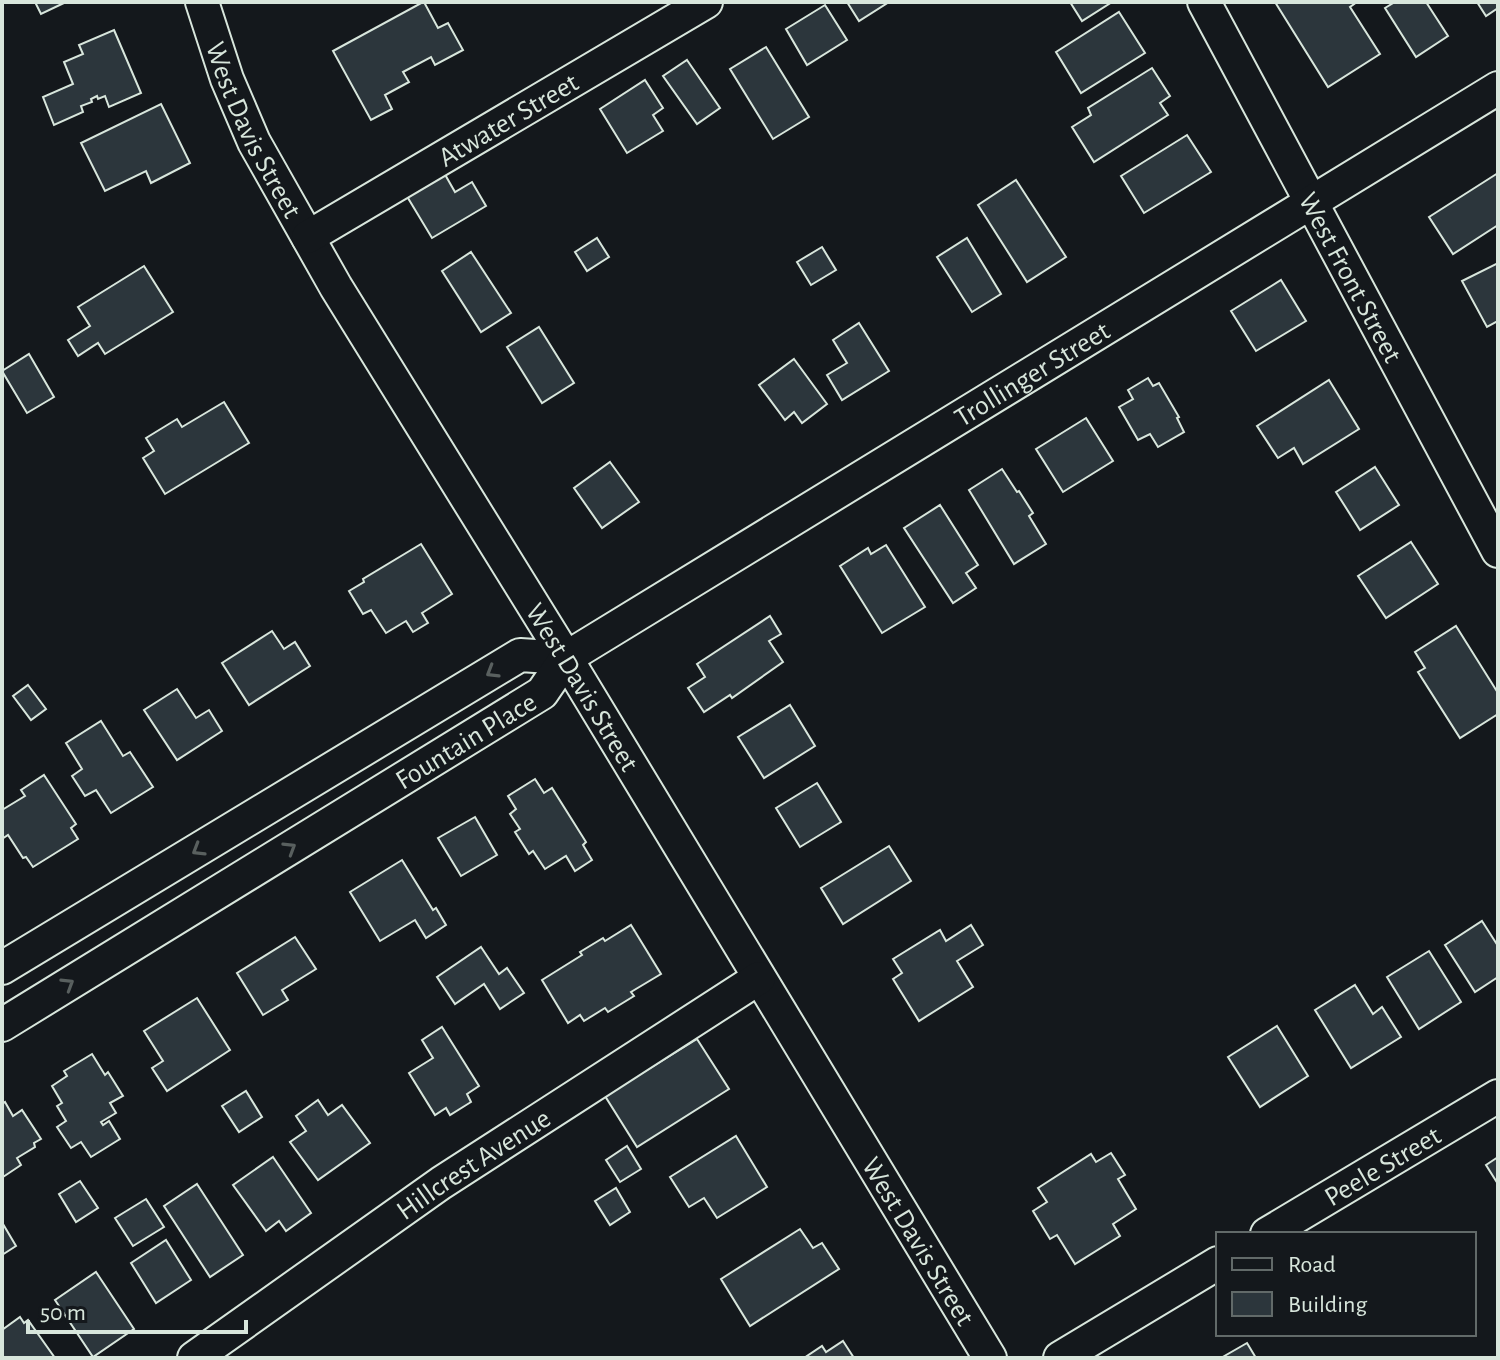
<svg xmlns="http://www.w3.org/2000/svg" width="1500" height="1360" font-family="'Alegreya Sans',sans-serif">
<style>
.building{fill:#2c363c;stroke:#d8e6dc;stroke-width:2}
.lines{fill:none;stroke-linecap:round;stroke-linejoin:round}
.minor-casing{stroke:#d8e6dc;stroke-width:36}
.minor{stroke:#14181c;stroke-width:32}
.oneway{stroke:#59605f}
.labels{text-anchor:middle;stroke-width:6;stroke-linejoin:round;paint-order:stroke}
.street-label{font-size:28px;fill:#d8e6dc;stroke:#14181c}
</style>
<rect width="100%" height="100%" fill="#14181c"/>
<g class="building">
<path d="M35,2H66L41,14Z"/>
<path d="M423,2H424L438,28L448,23L463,50L435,65L431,57L403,72L409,82L385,95L392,109L371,120L333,51Z"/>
<path d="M847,2H889L859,21Z"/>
<path d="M1070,2H1112L1082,21Z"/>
<path d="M1275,2H1357L1350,7L1380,54L1328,87Z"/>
<path d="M1395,2H1426L1448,36L1416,57L1385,8Z"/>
<path d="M1477,2H1498V8L1486,16Z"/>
<path d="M825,5L847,40L807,65L786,29Z"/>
<path d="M1119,12L1145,53L1081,93L1056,52Z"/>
<path d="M114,30L141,93L109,107L105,96L98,99L97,96L91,99L92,102L81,106L83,112L54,125L43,97L73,84L64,62L83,54L79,45Z"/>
<path d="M766,47L809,117L773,139L730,69Z"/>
<path d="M687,60L720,108L697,124L663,76Z"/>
<path d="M1152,68L1170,96L1160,103L1168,115L1094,162L1072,127L1091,115L1088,108Z"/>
<path d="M645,80L663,108L653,115L663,131L627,153L600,109Z"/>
<path d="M161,104L190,163L151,183L146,171L105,191L81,143Z"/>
<path d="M1187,135L1211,172L1144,213L1121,176Z"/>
<path d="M443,171L455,192L472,182L486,206L432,238L405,193Z"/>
<path d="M1498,173V225L1453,254L1429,217Z"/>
<path d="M1016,180L1066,257L1027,282L978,205Z"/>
<path d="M597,238L609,257L587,271L575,252Z"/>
<path d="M967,238L1001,294L972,312L937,257Z"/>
<path d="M822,247L836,270L811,285L797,262Z"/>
<path d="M471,252L511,313L481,332L442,271Z"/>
<path d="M1498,263V321L1487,327L1462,281Z"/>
<path d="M144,266L173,312L105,354L98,343L78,356L68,340L90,326L78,307Z"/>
<path d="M1281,280L1306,321L1256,351L1231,311Z"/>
<path d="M859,323L889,371L842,400L827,375L847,363L833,340Z"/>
<path d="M539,327L574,383L542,403L507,347Z"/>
<path d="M29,354L54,397L27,413L2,371Z"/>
<path d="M794,359L827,404L802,423L794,412L785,420L759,385Z"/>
<path d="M1148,378L1153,386L1159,383L1179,417L1177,418L1184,432L1158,447L1150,434L1138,440L1119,407L1133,399L1128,390Z"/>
<path d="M1329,380L1359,429L1303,464L1294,448L1278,458L1257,426Z"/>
<path d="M224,402L249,443L165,494L143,458L154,451L146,438L177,419L182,427Z"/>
<path d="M1086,418L1113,461L1063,492L1036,449Z"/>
<path d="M610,462L639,502L602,528L574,488Z"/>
<path d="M1375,467L1399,505L1360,530L1336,492Z"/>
<path d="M1002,469L1017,492L1019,491L1033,513L1029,516L1046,544L1014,564L969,490Z"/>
<path d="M940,505L978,565L966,573L976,588L953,603L904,528Z"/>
<path d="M1411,542L1438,584L1386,618L1358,576Z"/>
<path d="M421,544L452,594L422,613L428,623L413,632L406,621L386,633L371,610L363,614L349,591L364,582L363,579Z"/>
<path d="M886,545L925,607L882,633L840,566L868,548L871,554Z"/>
<path d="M770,616L781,634L769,641L783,662L732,698L730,695L704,712L688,688L705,677L697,664Z"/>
<path d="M1456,626L1498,693V714L1460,738L1418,672L1425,668L1415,652Z"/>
<path d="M272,631L284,649L295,642L310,666L249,705L222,663Z"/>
<path d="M28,685L46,709L31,720L13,696Z"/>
<path d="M177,689L196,718L209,710L222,731L177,760L144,710Z"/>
<path d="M790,705L815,746L764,778L738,737Z"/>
<path d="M101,721L123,756L130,752L153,787L111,813L96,790L85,796L72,776L82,769L66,743Z"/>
<path d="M44,775L76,824L71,828L78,839L33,867L26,857L23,858L8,835L2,839V810L25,796L21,790Z"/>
<path d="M535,779L544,793L552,788L586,842L583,845L592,860L575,871L566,856L545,869L533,851L529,854L515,832L520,829L510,814L516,809L508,796Z"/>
<path d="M817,783L841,822L800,847L776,808Z"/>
<path d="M475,817L497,855L461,876L438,838Z"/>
<path d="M889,846L911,881L843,924L821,888Z"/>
<path d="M402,860L433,910L436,908L446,925L426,938L415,920L380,941L350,892Z"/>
<path d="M1482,921L1498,946V977L1475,992L1445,945Z"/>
<path d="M631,925L661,974L631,992L634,996L608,1012L605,1008L584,1021L580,1015L568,1023L542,980L582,955L580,952L603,938L605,941Z"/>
<path d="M971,925L983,945L957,961L973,987L919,1021L893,979L902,973L893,959L940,930L946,941Z"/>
<path d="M295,937L316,969L282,990L288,1000L263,1015L237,973Z"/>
<path d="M481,947L499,974L507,968L524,993L500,1009L484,984L455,1004L437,977Z"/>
<path d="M1429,951L1461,1002L1419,1029L1387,977Z"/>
<path d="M1355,985L1373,1014L1382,1007L1401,1037L1351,1068L1315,1010Z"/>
<path d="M197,998L230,1050L167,1091L152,1068L163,1061L144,1031Z"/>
<path d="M1277,1026L1308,1076L1260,1107L1228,1057Z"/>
<path d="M442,1027L479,1086L467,1094L471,1102L450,1115L446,1108L435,1115L409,1073L433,1058L422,1040Z"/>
<path d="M697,1039L729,1089L637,1147L605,1096Z"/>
<path d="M92,1054L105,1075L108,1072L123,1096L110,1103L116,1113L101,1122L103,1125L109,1121L120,1139L91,1157L81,1142L71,1148L57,1127L66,1121L57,1106L62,1103L52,1086L67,1076L64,1071Z"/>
<path d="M246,1091L262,1117L239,1132L222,1106Z"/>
<path d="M318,1100L328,1115L342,1105L370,1143L318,1180L290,1142L306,1131L296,1116Z"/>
<path d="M5,1102L13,1116L22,1110L41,1139L34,1143L35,1147L17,1158L21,1165L3,1177L2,1104Z"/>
<path d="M736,1136L767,1187L717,1218L704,1198L689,1207L670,1177Z"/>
<path d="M627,1146L641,1169L620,1182L606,1160Z"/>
<path d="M1111,1153L1125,1175L1118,1179L1136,1209L1113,1224L1120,1236L1075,1264L1057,1235L1050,1239L1033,1211L1047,1202L1038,1188L1091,1154L1096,1162Z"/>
<path d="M273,1157L311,1213L286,1231L279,1221L266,1231L233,1185Z"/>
<path d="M1498,1157V1184L1486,1165Z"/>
<path d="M80,1181L98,1208L76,1222L59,1194Z"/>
<path d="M197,1184L243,1255L210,1277L164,1206Z"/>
<path d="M616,1188L630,1212L610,1225L595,1201Z"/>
<path d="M146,1199L164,1227L133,1246L115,1218Z"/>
<path d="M3,1224L16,1246L2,1255V1225Z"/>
<path d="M800,1229L813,1248L822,1243L839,1269L750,1326L721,1279Z"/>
<path d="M166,1240L191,1280L156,1303L131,1263Z"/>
<path d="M96,1272L134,1329L93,1357L55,1300Z"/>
<path d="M20,1317L24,1323L28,1320L55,1358H2V1330Z"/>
<path d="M843,1341L854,1358H804L822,1346L826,1352Z"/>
<path d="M1247,1343L1256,1358H1221Z"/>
</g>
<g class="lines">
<g class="minor-casing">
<g id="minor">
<path id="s1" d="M202,2L227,79L254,142L336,287L566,658L990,1358"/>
<path id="s2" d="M1204,2L1498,551"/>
<path id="s3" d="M308,237L706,2"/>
<path d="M2,968L520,655L566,658"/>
<path id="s4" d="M2,1025L542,693L566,658L1498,88"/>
<path id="s5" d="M1267,1234L1498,1096"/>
<path id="s6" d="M194,1358L441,1183L759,978"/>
<path d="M1060,1358L1218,1263"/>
</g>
</g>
<use href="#minor" class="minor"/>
</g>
<defs><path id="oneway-chevron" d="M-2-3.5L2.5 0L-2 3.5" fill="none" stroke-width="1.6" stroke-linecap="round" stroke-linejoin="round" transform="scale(2)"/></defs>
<g class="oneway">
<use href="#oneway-chevron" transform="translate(492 672) rotate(149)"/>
<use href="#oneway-chevron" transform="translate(290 848) rotate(-32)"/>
<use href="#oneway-chevron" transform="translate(198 850) rotate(149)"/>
<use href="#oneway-chevron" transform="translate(68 984) rotate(-32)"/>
</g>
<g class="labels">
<g class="street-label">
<text dy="10" stroke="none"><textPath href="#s3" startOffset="232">Atwater Street</textPath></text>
<text dy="10" stroke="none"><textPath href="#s1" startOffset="138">West Davis Street</textPath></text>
<text dy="10" stroke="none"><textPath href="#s2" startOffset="312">West Front Street</textPath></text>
<text dy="10" stroke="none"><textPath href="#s4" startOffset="1222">Trollinger Street</textPath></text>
<text dy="10" stroke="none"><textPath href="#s1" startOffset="786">West Davis Street</textPath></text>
<text dy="10" stroke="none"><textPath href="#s4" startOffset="544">Fountain Place</textPath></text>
<text dy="10" stroke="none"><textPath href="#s6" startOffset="340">Hillcrest Avenue</textPath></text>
<text dy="10" stroke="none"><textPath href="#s5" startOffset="134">Peele Street</textPath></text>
<text dy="10" stroke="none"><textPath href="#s1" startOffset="1434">West Davis Street</textPath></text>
</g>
</g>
<rect width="1500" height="1360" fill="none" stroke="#d8e6dc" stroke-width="8"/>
<rect x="1216" y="1232" width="260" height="104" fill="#14181c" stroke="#626a69" stroke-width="2"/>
<rect x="1232" y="1258" width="40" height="12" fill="#14181c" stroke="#626a69" stroke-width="2"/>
<text x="1288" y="1272" font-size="24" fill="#d8e6dc">Road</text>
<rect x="1232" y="1292" width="40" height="24" fill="#2c363c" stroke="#626a69" stroke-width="2"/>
<text x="1288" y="1312" font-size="24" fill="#d8e6dc">Building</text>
<path d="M28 1320v12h218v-12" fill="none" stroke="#d8e6dc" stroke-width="4"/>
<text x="40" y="1320" font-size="24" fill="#d8e6dc" stroke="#14181c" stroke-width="6" paint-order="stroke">50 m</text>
</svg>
